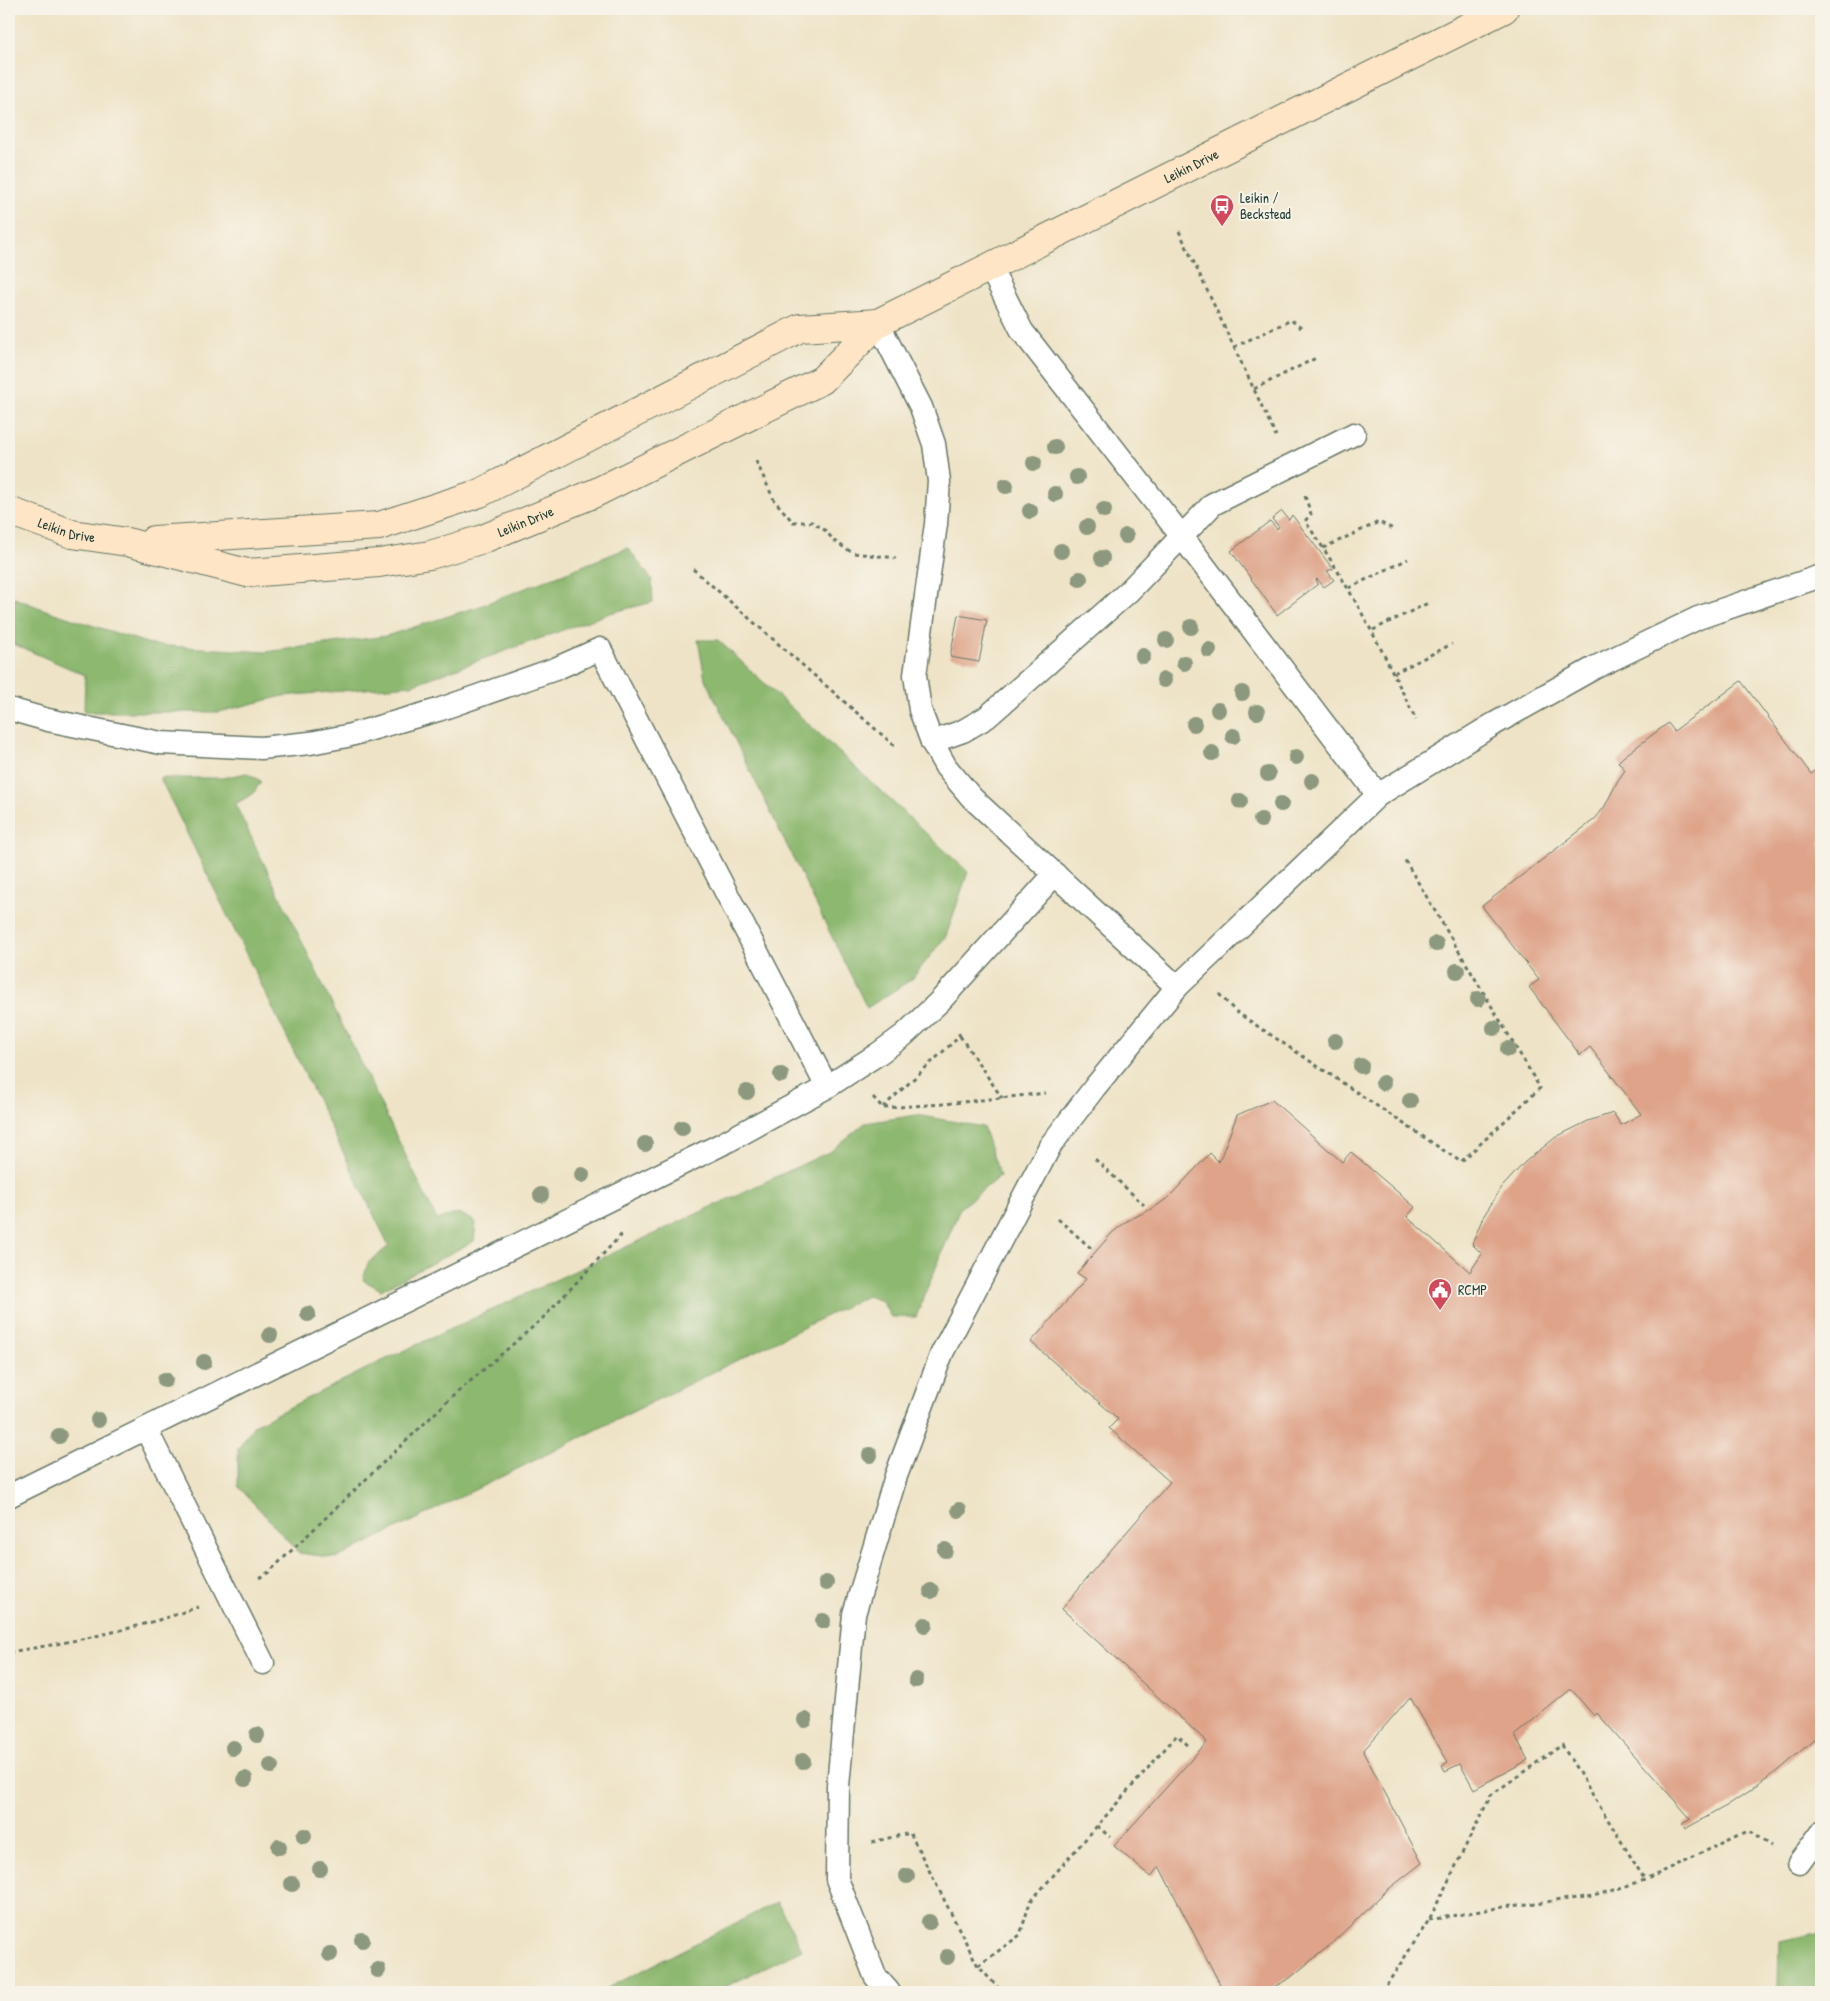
<svg xmlns="http://www.w3.org/2000/svg" width="1830" height="2001" font-family="'Patrick Hand',sans-serif">
<style>
.forest{fill:#8db86f;stroke:#567a52}
.building{fill:#dea388}
.lines{fill:none;stroke-linecap:round;stroke-linejoin:round}
.lane-casing{stroke:#677767;stroke-width:25}
.secondary-casing{stroke:#677767;stroke-width:30}
.path{stroke:#677767;stroke-width:3;stroke-dasharray:4 4;stroke-linecap:butt}
.lane{stroke:#fff;stroke-width:22}
.secondary{stroke:#fde5c5;stroke-width:28}
.tree{fill:#8c997e}
.labels{text-anchor:middle;stroke-width:4;stroke-linejoin:round;paint-order:stroke}
.street-label{font-size:14px;fill:#1f3d34;stroke:#f7f3e8}
.poi-label{font-size:14px;fill:#1f3d34;stroke:#f7f3e8;text-anchor:start}
</style>
<rect width="100%" height="100%" fill="#f7f3e8"/>
<filter id="ink" filterUnits="userSpaceOnUse"><feTurbulence type="fractalNoise" baseFrequency=".02" numOctaves="2"/><feDisplacementMap in="SourceGraphic" scale="10" xChannelSelector="R" yChannelSelector="G"/><feConvolveMatrix kernelMatrix="1 2 1 2 8 2 1 2 1" color-interpolation-filters="sRGB"/></filter>
<filter id="wash" filterUnits="userSpaceOnUse"><feTurbulence type="fractalNoise" baseFrequency=".0096" numOctaves="4" result="noise"/><feDisplacementMap in="SourceGraphic" scale="20" xChannelSelector="R" yChannelSelector="G"/><feGaussianBlur stdDeviation="1.12" result="paint"/><feColorMatrix in="noise" values="0 0 0 0 0 0 0 0 0 0 0 0 0 0 0 0 0 1.4 0 .05"/><feComposite in="paint" operator="in"/></filter>
<g filter="url(#wash)">
<rect width="100%" height="100%" fill="#eee3c6"/>
<g class="forest">
<path d="M628,548L652,580L653,602L610,613L411,685L283,696L219,712H84L85,675L9,642V596L51,612L153,645L265,652L386,636L480,606Z"/>
<path d="M698,640H718L968,872L946,936L912,979L867,1008L705,679Z"/>
<path d="M247,773L261,781L253,794L235,804L437,1220L459,1213L476,1222L474,1241L381,1290L363,1280L368,1263L389,1246L160,778H222Z"/>
<path d="M917,1115L983,1127L1000,1176L960,1208L916,1317H891L882,1301L867,1296L337,1558L299,1553L238,1486V1449L254,1425L378,1363L831,1151L865,1123Z"/>
<path d="M9,1686L18,1716L9,1721Z"/>
<path d="M777,1902L802,1949L715,1992H600Z"/>
<path d="M1821,1933V1992H1781L1778,1988L1779,1942Z"/>
</g>
<g id="blocks">
<g class="building">
<path d="M1282,511L1289,520L1292,515L1333,569L1327,571L1334,580L1324,587L1317,579L1316,580L1318,584L1277,615L1231,551L1270,521L1277,529L1279,527L1272,519Z"/>
<path d="M958,615L987,620L979,662L950,657Z"/>
<path d="M1741,681L1811,774L1821,767V1734L1771,1776L1728,1805L1685,1829L1682,1824L1691,1819L1597,1713L1594,1716L1571,1689L1515,1735L1528,1760L1474,1789L1460,1764L1445,1771L1442,1765L1448,1762L1410,1697L1363,1751L1422,1863L1386,1891L1330,1945L1290,1978L1265,1992H1224L1159,1866L1151,1877L1114,1846L1207,1742L1062,1609L1091,1573L1170,1482L1109,1428L1118,1419L1031,1342L1086,1279L1077,1273L1112,1233L1127,1221L1155,1207L1169,1197L1210,1153L1219,1162L1237,1115L1272,1100L1342,1162L1351,1152L1415,1207L1407,1217L1470,1272L1482,1254L1472,1244L1483,1217L1502,1187L1525,1162L1556,1137L1588,1121L1613,1113L1621,1125L1641,1114L1590,1047L1580,1055L1529,987L1539,980L1482,906L1595,819L1605,806L1617,782L1625,770L1618,762L1623,757L1668,723L1674,731Z"/>
</g>
</g>
</g>
<g filter="url(#ink)">
<use href="#blocks" fill-opacity="0" stroke="#677767" stroke-width="1"/>
<g class="lines">
<g class="lane-casing">
<g id="lane">
<path d="M990,267L1022,331L1183,538L1378,795"/>
<path d="M878,323L921,407L934,444L939,481L936,524L915,675L920,710L932,742L946,767L972,798L1177,987"/>
<path d="M9,709L48,720L161,743L261,748L310,743L347,736L438,710L555,669L600,649L827,1087"/>
<path d="M932,742L963,731L987,717L1128,592L1213,504L1354,434"/>
<path d="M146,1429L263,1663"/>
<path d="M9,1496L724,1143L827,1087L878,1054L904,1035L940,1001L1055,874"/>
<path d="M1799,1863L1821,1833"/>
<path d="M889,1992L875,1976L837,1879L838,1786L854,1614L896,1476L942,1353L1050,1146L1095,1087L1177,987L1378,795L1494,724L1594,668L1698,618L1821,576"/>
</g>
</g>
<g class="secondary-casing">
<g id="secondary">
<path id="s1" d="M9,511L72,534L127,542L247,573L379,563L430,555L483,539L595,493L822,380L878,323L1504,9"/>
<path d="M154,540L379,526L480,493L800,328L878,323"/>
</g>
</g>
<g class="path">
<path d="M1179,231L1276,436"/>
<path d="M1234,347L1291,320L1301,328"/>
<path d="M1254,389L1316,358"/>
<path d="M756,461L774,500L793,522H812L826,531L834,541L853,553L896,558"/>
<path d="M1305,496L1311,514L1305,521C1349,584 1383,651 1416,720"/>
<path d="M1323,548L1379,522L1393,529"/>
<path d="M693,569L897,748"/>
<path d="M1349,588L1408,559"/>
<path d="M1373,630L1430,602"/>
<path d="M1394,673L1452,644"/>
<path d="M1219,994L1235,1011L1461,1162L1540,1088L1403,857"/>
<path d="M960,1036L1002,1098"/>
<path d="M873,1097L883,1108L944,1104L1046,1093"/>
<path d="M883,1107L960,1036L957,1030"/>
<path d="M1095,1159L1144,1205"/>
<path d="M1058,1219L1092,1249"/>
<path d="M259,1578L269,1572L452,1397L542,1319L622,1234V1231"/>
<path d="M9,1652C73,1642 137,1629 198,1607"/>
<path d="M1097,1826L1110,1837"/>
<path d="M872,1842L910,1833L978,1966L1002,1992"/>
<path d="M1429,1920L1503,1907L1594,1896L1645,1880L1748,1831L1771,1846"/>
<path d="M978,1966L1020,1935L1030,1902L1177,1735L1189,1746"/>
<path d="M1382,1992L1429,1920L1491,1795L1562,1745L1645,1880"/>
</g>
<use href="#lane" class="lane"/>
<use href="#secondary" class="secondary"/>
</g>
<g class="tree">
<circle cx="1055" cy="447" r="8"/>
<circle cx="1034" cy="463" r="8"/>
<circle cx="1077" cy="477" r="8"/>
<circle cx="1006" cy="486" r="8"/>
<circle cx="1055" cy="494" r="8"/>
<circle cx="1104" cy="510" r="8"/>
<circle cx="1030" cy="511" r="8"/>
<circle cx="1087" cy="527" r="8"/>
<circle cx="1126" cy="536" r="8"/>
<circle cx="1061" cy="551" r="8"/>
<circle cx="1102" cy="558" r="8"/>
<circle cx="1080" cy="579" r="8"/>
<circle cx="1191" cy="627" r="8"/>
<circle cx="1166" cy="640" r="8"/>
<circle cx="1209" cy="650" r="8"/>
<circle cx="1143" cy="656" r="8"/>
<circle cx="1184" cy="663" r="8"/>
<circle cx="1164" cy="680" r="8"/>
<circle cx="1242" cy="693" r="8"/>
<circle cx="1218" cy="710" r="8"/>
<circle cx="1257" cy="712" r="8"/>
<circle cx="1194" cy="724" r="8"/>
<circle cx="1233" cy="736" r="8"/>
<circle cx="1212" cy="753" r="8"/>
<circle cx="1296" cy="757" r="8"/>
<circle cx="1268" cy="774" r="8"/>
<circle cx="1312" cy="781" r="8"/>
<circle cx="1240" cy="801" r="8"/>
<circle cx="1281" cy="804" r="8"/>
<circle cx="1261" cy="820" r="8"/>
<circle cx="1436" cy="944" r="8"/>
<circle cx="1457" cy="971" r="8"/>
<circle cx="1478" cy="999" r="8"/>
<circle cx="1494" cy="1028" r="8"/>
<circle cx="1335" cy="1041" r="8"/>
<circle cx="1508" cy="1049" r="8"/>
<circle cx="1361" cy="1066" r="8"/>
<circle cx="781" cy="1075" r="8"/>
<circle cx="1383" cy="1083" r="8"/>
<circle cx="747" cy="1092" r="8"/>
<circle cx="1410" cy="1101" r="8"/>
<circle cx="682" cy="1128" r="8"/>
<circle cx="645" cy="1144" r="8"/>
<circle cx="582" cy="1175" r="8"/>
<circle cx="541" cy="1195" r="8"/>
<circle cx="308" cy="1314" r="8"/>
<circle cx="270" cy="1335" r="8"/>
<circle cx="204" cy="1362" r="8"/>
<circle cx="165" cy="1380" r="8"/>
<circle cx="98" cy="1420" r="8"/>
<circle cx="59" cy="1436" r="8"/>
<circle cx="870" cy="1455" r="8"/>
<circle cx="959" cy="1510" r="8"/>
<circle cx="945" cy="1550" r="8"/>
<circle cx="826" cy="1583" r="8"/>
<circle cx="931" cy="1591" r="8"/>
<circle cx="823" cy="1621" r="8"/>
<circle cx="925" cy="1625" r="8"/>
<circle cx="916" cy="1680" r="8"/>
<circle cx="805" cy="1720" r="8"/>
<circle cx="257" cy="1735" r="8"/>
<circle cx="233" cy="1748" r="8"/>
<circle cx="803" cy="1761" r="8"/>
<circle cx="271" cy="1766" r="8"/>
<circle cx="245" cy="1779" r="8"/>
<circle cx="304" cy="1836" r="8"/>
<circle cx="279" cy="1847" r="8"/>
<circle cx="320" cy="1869" r="8"/>
<circle cx="907" cy="1876" r="8"/>
<circle cx="292" cy="1884" r="8"/>
<circle cx="929" cy="1922" r="8"/>
<circle cx="362" cy="1940" r="8"/>
<circle cx="330" cy="1954" r="8"/>
<circle cx="947" cy="1957" r="8"/>
<circle cx="378" cy="1970" r="8"/>
</g>
</g>
<defs>
<g id="bus-pin" transform="scale(1.25)"><path d="M0 17L-7.5 6A9.5 9.5 0 1 1 7.5 6Z" fill="#d1495b" stroke="#f7f3e8"/><path d="M-5-6H5V4H4V6H2V4H-2V6H-4V4H-5ZM-3.5-4V0h7V-4ZM-3.5 1.2v1.5H-2V1.2ZM2 1.2v1.5H3.5V1.2Z" fill="#fff"/></g>
<g id="civic-pin" transform="scale(1.25)"><path d="M0 17L-7.5 6A9.5 9.5 0 1 1 7.5 6Z" fill="#d1495b" stroke="#f7f3e8"/><path d="M-.6-6.5H3V-4.5H.6V-3L4-1V1h2V6H-6V1h2V-1L-.6-3ZM-1.2 2.5V6h2.4V2.5Z" fill="#fff"/></g>
</defs>
<g fill-rule="evenodd">
<use href="#bus-pin" x="1222" y="206"/>
<use href="#civic-pin" x="1440" y="1290"/>
</g>
<g class="labels">
<g class="street-label">
<text dy="5" stroke="none"><textPath href="#s1" startOffset="1291">Leikin Drive</textPath></text>
<text dy="5" stroke="none"><textPath href="#s1" startOffset="532">Leikin Drive</textPath></text>
<text dy="5" stroke="none"><textPath href="#s1" startOffset="61">Leikin Drive</textPath></text>
</g>
<g class="poi-label">
<text x="1240" y="203">Leikin /<tspan x="1240" dy="16">Beckstead</tspan></text>
<text x="1458" y="1295">RCMP</text>
</g>
</g>
<rect width="1830" height="2001" fill="none" stroke="#f7f3e8" stroke-width="30"/>
</svg>
